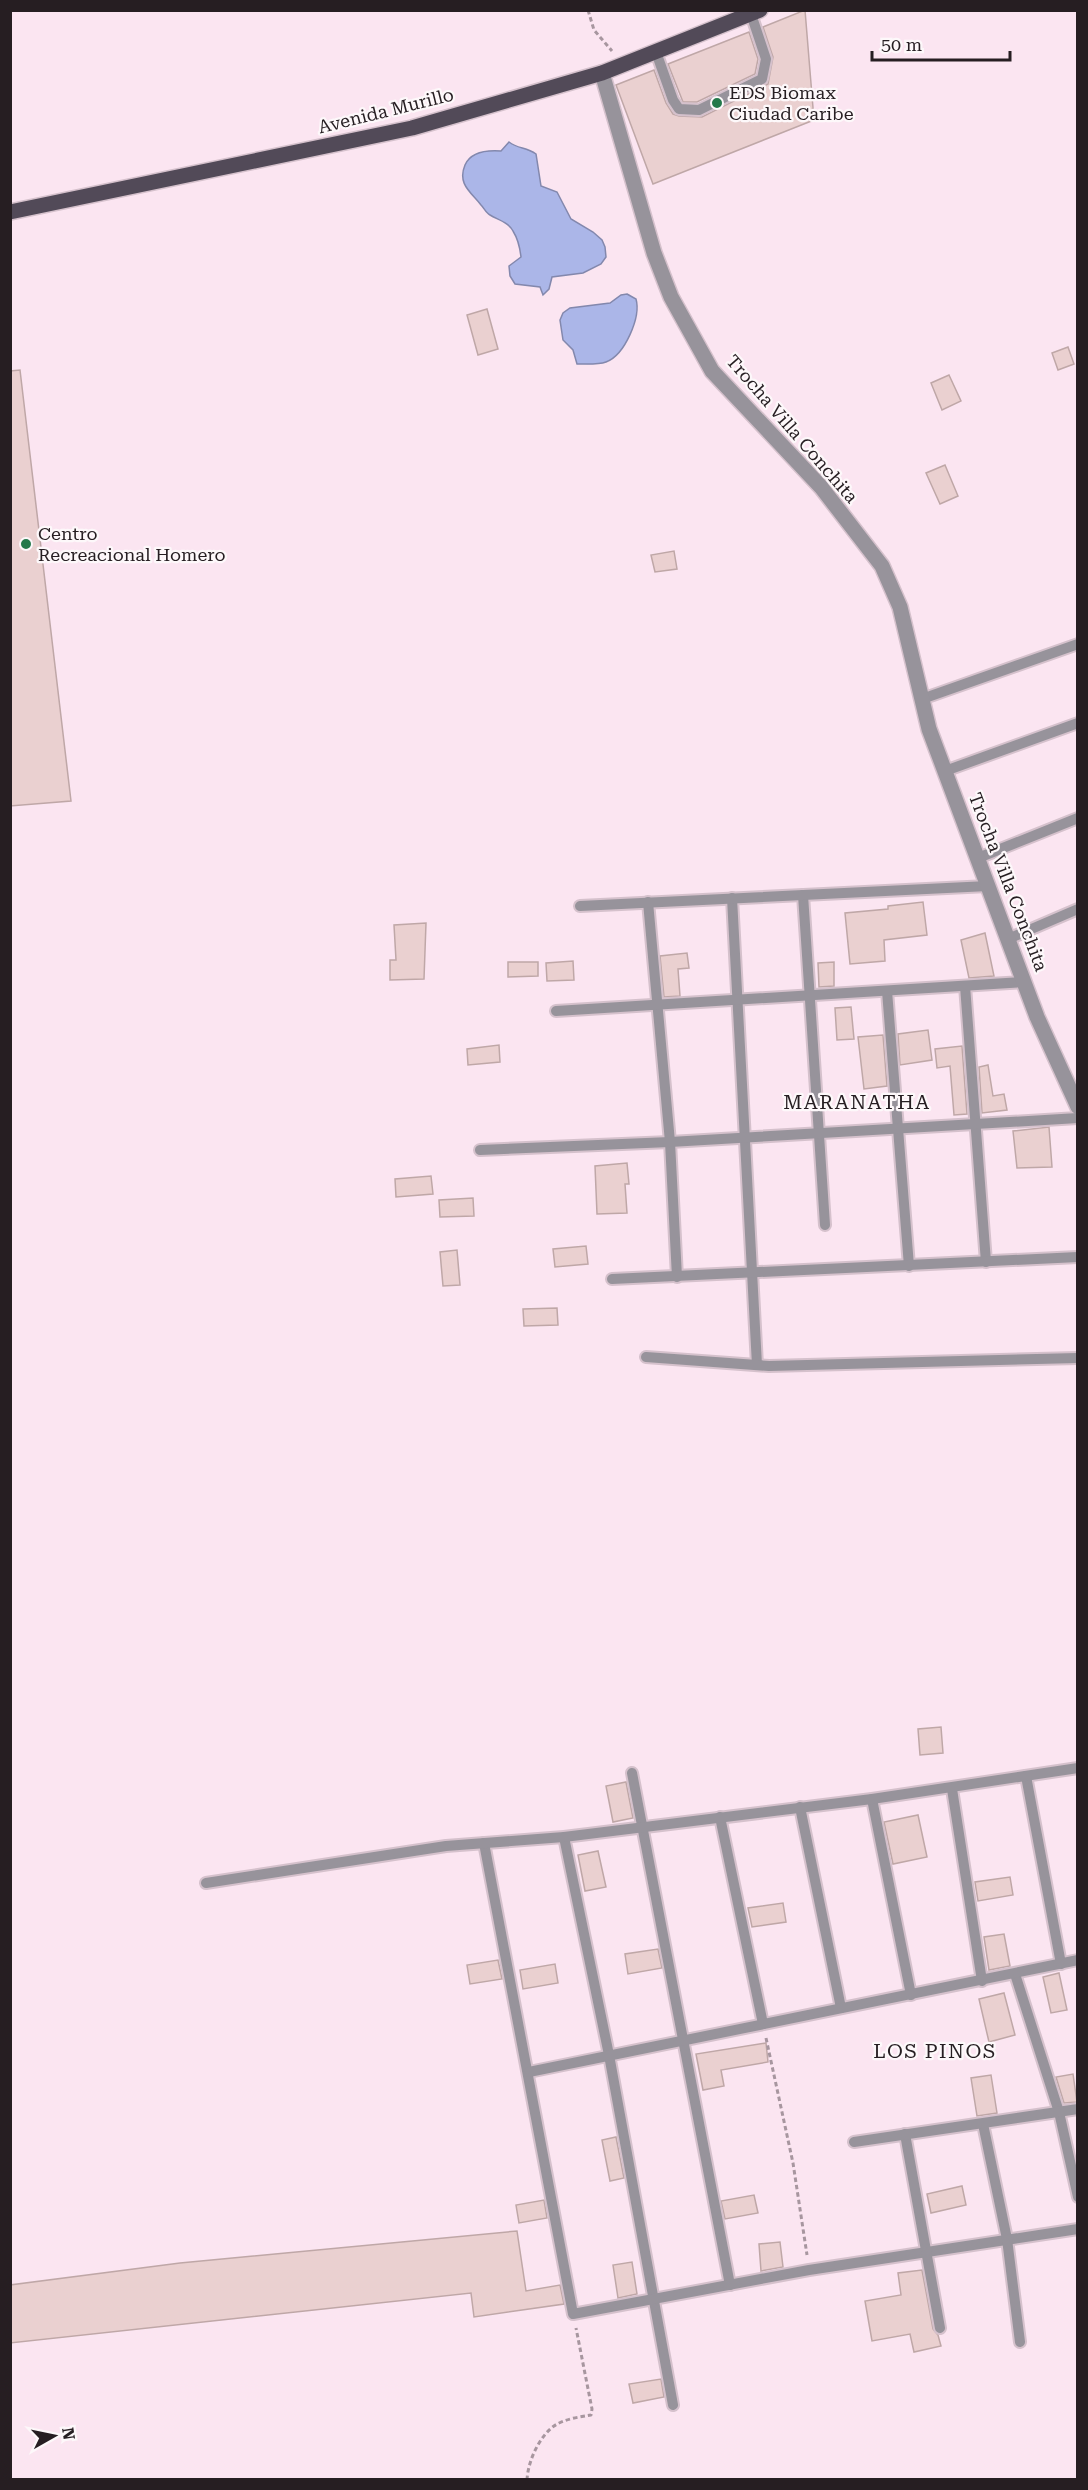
<svg xmlns="http://www.w3.org/2000/svg" width="1088" height="2490" font-family="'Roboto Serif',serif">
<style>
.water{fill:#abb6e8;stroke:#8388ad;stroke-width:1.5}
.building{fill:#ead0d0;stroke:#bfa7a7;stroke-width:1.5}
.lines{fill:none;stroke-linecap:round;stroke-linejoin:round}
.lane-casing{stroke:#d5c1cc;stroke-width:14}
.street-casing{stroke:#d5c1cc;stroke-width:18}
.primary-casing{stroke:#d5c1cc;stroke-width:18}
.path{stroke:#a7969f;stroke-width:3;stroke-dasharray:4.5 3;stroke-linecap:butt}
.lane{stroke:#97939b;stroke-width:10}
.street{stroke:#97939b;stroke-width:15}
.primary{stroke:#524a58;stroke-width:15}
.poi-dot{fill:#24794b;stroke:#fdf8fa;stroke-width:2}
.labels{text-anchor:middle;stroke-width:4.5;stroke-linejoin:round;paint-order:stroke}
.poi-label{font-size:18px;fill:#261e22;stroke:#fdf8fa;text-anchor:start}
.street-label{font-size:18px;fill:#261e22;stroke:#fdf8fa}
.neighbourhood-label{font-size:20px;letter-spacing:1.5px;fill:#261e22;stroke:#fdf8fa}
</style>
<rect width="100%" height="100%" fill="#fbe5f1"/>
<g class="water">
<path d="M509,142C518,149 526,147 536,154L541,186L557,192L571,219L593,232L602,240L605,247L606,257L601,264L583,273L552,277L549,289L543,295L540,287L515,284L510,276L509,266L521,257C520,248 518,239 513,231C508,222 498,220 490,215C486,213 484,208 481,205C471,192 457,184 465,165C471,151 487,150 501,151Z"/>
<path d="M627,294L636,299C641,317 625,355 606,362C598,365 586,364 577,364L573,350L563,340L560,320L563,313L570,308L610,303L621,295Z"/>
</g>
<g class="building">
<path d="M805,10L814,120L653,184L616,85L654,70L666,103L673,114L679,116L702,117L768,84L773,57L763,27Z"/>
<path d="M749,32L758,59L755,74L697,102H683L668,64Z"/>
<path d="M487,309L498,349L478,355L467,315Z"/>
<path d="M1068,347L1074,364L1058,370L1052,353Z"/>
<path d="M20,370L71,801L10,806V371Z"/>
<path d="M949,375L961,401L942,410L931,383Z"/>
<path d="M945,465L958,496L940,504L926,473Z"/>
<path d="M674,551L677,569L655,572L651,555Z"/>
<path d="M923,902L927,935L884,940L885,961L850,964L845,913L888,909V906Z"/>
<path d="M426,923L424,979L390,980V960H396L394,925Z"/>
<path d="M985,933L994,976L969,978L961,940Z"/>
<path d="M687,953L689,968L678,969L680,996L664,997L660,956Z"/>
<path d="M573,961L574,980L547,981L546,963Z"/>
<path d="M508,962H538V976L508,977Z"/>
<path d="M834,962V986L819,987L818,963Z"/>
<path d="M851,1007L854,1039L837,1040L835,1008Z"/>
<path d="M928,1030L932,1060L900,1065L898,1034Z"/>
<path d="M883,1035L887,1086L864,1089L858,1037Z"/>
<path d="M499,1045L500,1062L468,1065L467,1049Z"/>
<path d="M962,1046L967,1114L954,1115L950,1066L937,1068L935,1049Z"/>
<path d="M988,1065L993,1096L1004,1094L1007,1110L982,1113L979,1067Z"/>
<path d="M1049,1127L1052,1167L1017,1168L1013,1131Z"/>
<path d="M627,1163L629,1184H625L627,1213L597,1214L595,1166Z"/>
<path d="M431,1176L433,1194L396,1197L395,1179Z"/>
<path d="M473,1198L474,1216L440,1217L439,1200Z"/>
<path d="M586,1246L588,1264L555,1267L553,1249Z"/>
<path d="M457,1250L460,1285L443,1286L440,1252Z"/>
<path d="M557,1308L558,1325L524,1326L523,1309Z"/>
<path d="M941,1727L943,1753L920,1755L918,1729Z"/>
<path d="M626,1782L633,1818L613,1822L606,1786Z"/>
<path d="M918,1815L927,1857L893,1864L884,1822Z"/>
<path d="M598,1851L606,1887L585,1891L578,1855Z"/>
<path d="M1010,1877L1013,1895L978,1901L975,1882Z"/>
<path d="M783,1903L786,1922L752,1927L748,1908Z"/>
<path d="M1004,1934L1010,1966L989,1970L984,1937Z"/>
<path d="M658,1949L662,1968L628,1974L625,1954Z"/>
<path d="M498,1960L502,1979L470,1984L467,1965Z"/>
<path d="M555,1964L558,1983L523,1989L520,1970Z"/>
<path d="M1059,1973L1067,2010L1051,2013L1043,1977Z"/>
<path d="M1004,1993L1015,2035L989,2042L979,1999Z"/>
<path d="M766,2043L768,2062L721,2070L724,2086L703,2090L696,2054Z"/>
<path d="M1073,2074L1077,2102L1064,2103L1056,2077Z"/>
<path d="M991,2075L997,2113L977,2116L971,2078Z"/>
<path d="M616,2137L624,2178L610,2181L602,2140Z"/>
<path d="M962,2186L966,2205L931,2213L927,2194Z"/>
<path d="M754,2195L758,2213L725,2219L721,2201Z"/>
<path d="M544,2200L547,2218L519,2223L516,2205Z"/>
<path d="M517,2231L526,2291L560,2285L564,2304L474,2317L471,2293L10,2343V2285L180,2263Z"/>
<path d="M780,2242L783,2267L761,2271L759,2244Z"/>
<path d="M632,2262L637,2294L618,2298L613,2265Z"/>
<path d="M922,2270L933,2329L938,2335L941,2346L914,2352L910,2334L872,2341L865,2301L901,2295L898,2273Z"/>
<path d="M661,2379L664,2397L633,2403L629,2384Z"/>
</g>
<g class="lines">
<g class="lane-casing">
<g id="lane">
<path d="M656,52L673,100L679,109L699,110L762,79L766,59L751,14"/>
<path d="M922,699L1078,644"/>
<path d="M945,771L1078,723"/>
<path d="M978,858L1078,818"/>
<path d="M803,895L825,1225"/>
<path d="M732,898L757,1365"/>
<path d="M648,902L670,1142L677,1277"/>
<path d="M580,906L988,886"/>
<path d="M1008,939L1078,909"/>
<path d="M965,986L986,1262"/>
<path d="M887,991L909,1266"/>
<path d="M556,1011L1024,982"/>
<path d="M480,1150L670,1142L1078,1118"/>
<path d="M612,1279L1078,1257"/>
<path d="M646,1357L769,1366L1078,1358"/>
<path d="M632,1773L730,2285"/>
<path d="M1026,1776L1061,1964"/>
<path d="M952,1789L982,1981"/>
<path d="M872,1799L911,1995"/>
<path d="M800,1807L841,2008"/>
<path d="M720,1817L763,2024"/>
<path d="M564,1837L609,2055L673,2405"/>
<path d="M484,1843L573,2314L809,2270L1078,2229"/>
<path d="M206,1883L446,1846L564,1837L872,1799L1078,1768"/>
<path d="M1015,1974L1059,2112L1078,2197"/>
<path d="M529,2072L1078,1960"/>
<path d="M983,2124L1007,2239L1020,2342"/>
<path d="M905,2134L940,2328"/>
<path d="M854,2142L1078,2109"/>
</g>
</g>
<g class="street-casing">
<path id="street" d="M602,73L654,253L671,297L712,371L821,487L882,566L900,607L929,729L1037,1017L1078,1107"/>
</g>
<g class="primary-casing">
<path id="primary" d="M10,212L412,128L602,73L760,10"/>
</g>
<g class="path">
<path d="M588,10L594,30L612,51"/>
<path d="M766,2038L793,2163L807,2255"/>
<path d="M527,2480C528,2461 539,2437 554,2426C564,2419 579,2417 591,2415L592,2409L576,2328"/>
</g>
<use href="#lane" class="lane"/>
<use href="#street" class="street"/>
<use href="#primary" class="primary"/>
</g>
<g class="poi-dot">
<circle cx="717" cy="103" r="6"/>
<circle cx="26" cy="544" r="6"/>
</g>
<g class="labels">
<g class="poi-label">
<text x="729" y="99">EDS Biomax<tspan x="729" dy="21">Ciudad Caribe</tspan></text>
<text x="38" y="540">Centro<tspan x="38" dy="21">Recreacional Homero</tspan></text>
</g>
<g class="street-label">
<text transform="translate(386 111) rotate(-14)" y="6">Avenida Murillo</text>
<text transform="translate(792 429) rotate(49)" y="6">Trocha Villa Conchita</text>
<text transform="translate(1008 882) rotate(69)" y="6">Trocha Villa Conchita</text>
</g>
<g class="neighbourhood-label">
<text x="857" y="1109">MARANATHA</text>
<text x="935" y="2058">LOS PINOS</text>
</g>
</g>
<rect width="1088" height="2490" fill="none" stroke="#261e22" stroke-width="24"/>
<g transform="translate(54 2436) rotate(81)" stroke="#fdf8fa" stroke-width="4.5" paint-order="stroke">
<path d="M0-4.5L10 22L0 15L-10 22Z" fill="#261e22"/>
<text y="-9" font-size="16" font-weight="bold" text-anchor="middle" fill="#261e22">N</text>
</g>
<path d="M872 51v9h138v-9" fill="none" stroke="#261e22" stroke-width="3"/>
<text x="881" y="51" font-size="18" fill="#261e22" stroke="#fdf8fa" stroke-width="4.5" paint-order="stroke">50 m</text>
</svg>
